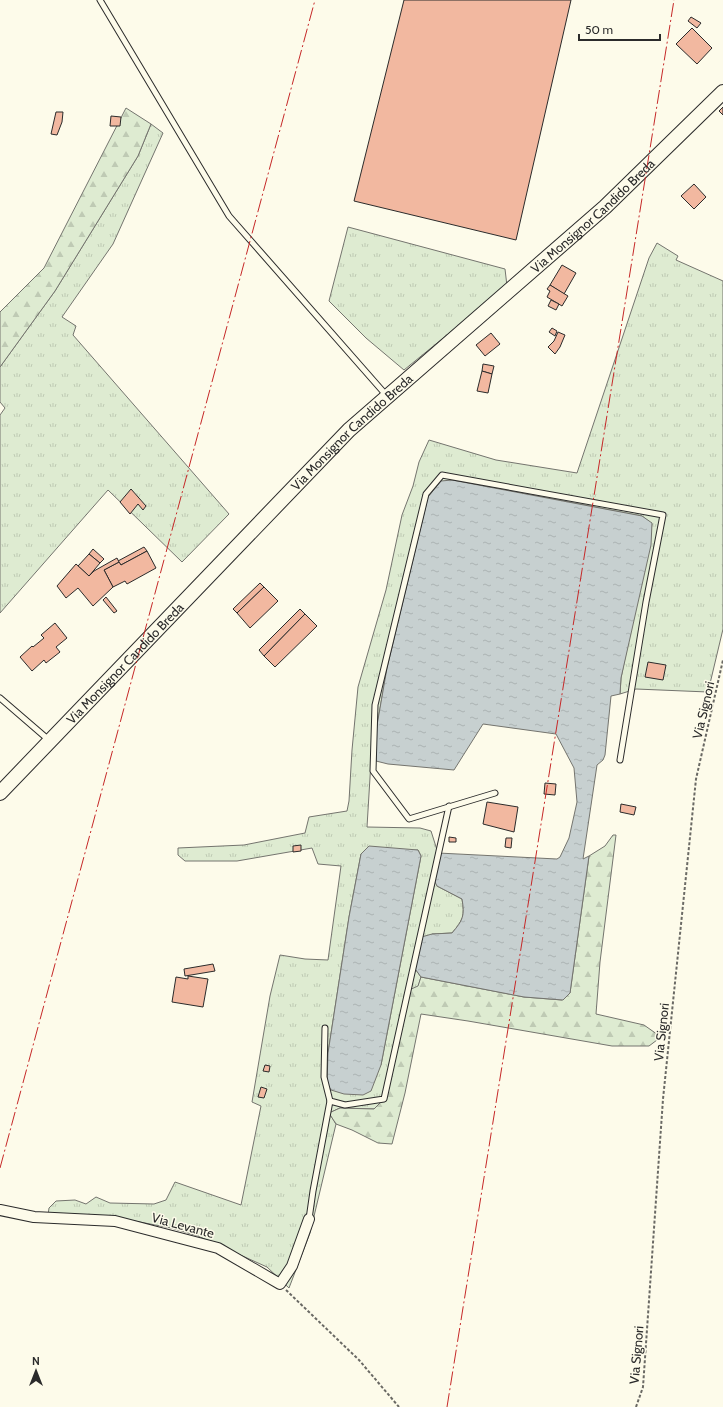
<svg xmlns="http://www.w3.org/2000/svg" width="723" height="1407" font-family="Cabin,sans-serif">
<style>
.grass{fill:url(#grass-tufts);stroke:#74746e;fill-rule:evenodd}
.forest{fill:url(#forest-firs);stroke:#74746e}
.water{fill:url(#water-ripples);stroke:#74746e}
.building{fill:#f2b8a0;stroke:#2b2b2b}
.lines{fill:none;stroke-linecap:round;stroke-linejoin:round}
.service-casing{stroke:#2b2b2b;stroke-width:7}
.minor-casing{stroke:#2b2b2b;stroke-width:12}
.secondary-casing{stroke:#2b2b2b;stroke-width:16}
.path{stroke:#6a6964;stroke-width:2;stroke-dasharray:3 2;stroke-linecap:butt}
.service{stroke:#fdfbea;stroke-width:5}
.minor{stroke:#fdfbea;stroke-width:10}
.secondary{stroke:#fdfbea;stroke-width:14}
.power{stroke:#c62828;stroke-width:1;stroke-dasharray:14 3 2 3;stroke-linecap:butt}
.labels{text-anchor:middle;stroke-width:3;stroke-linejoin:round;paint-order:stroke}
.street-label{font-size:13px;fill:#2b2b2b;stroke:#fdfbea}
</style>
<defs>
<pattern id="grass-tufts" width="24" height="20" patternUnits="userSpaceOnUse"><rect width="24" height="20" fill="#deebd1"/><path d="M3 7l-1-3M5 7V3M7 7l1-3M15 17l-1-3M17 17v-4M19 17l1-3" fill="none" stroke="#bfcab4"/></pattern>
<pattern id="forest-firs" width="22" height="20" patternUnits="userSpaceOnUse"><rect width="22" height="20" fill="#deebd1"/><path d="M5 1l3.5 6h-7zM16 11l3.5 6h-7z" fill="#bfcab4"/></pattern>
<pattern id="water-ripples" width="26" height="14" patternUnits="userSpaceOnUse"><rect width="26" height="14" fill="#c7d0d0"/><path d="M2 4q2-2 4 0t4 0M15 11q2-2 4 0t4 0" fill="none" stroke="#abb3b3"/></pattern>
</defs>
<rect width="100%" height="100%" fill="#fdfbea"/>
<g class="grass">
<path d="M151,124L163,133L113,244L62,317L76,326L73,335L229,514L182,562L108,490L0,613V415L5,408L0,402V367L55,291L138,156Z"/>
<path d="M348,227L505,269L507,286L404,370L366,338L329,301Z"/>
<path d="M657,243L678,256L676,260L723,281V629L708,692L636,689L620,694L621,678L652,524L642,516L452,480L414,554L387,668L371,761L367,827L420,828L431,831L438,853L437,886L462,899C465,916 463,920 452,933L432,934L413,966L421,977L386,1097L374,1109L340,1108L329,1113L336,1124L310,1233L289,1288L267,1267L198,1236L171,1228L124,1219L48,1215L49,1208L56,1201L75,1200L86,1204L96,1197L110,1203L154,1204L166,1200L175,1182L241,1205L261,1106L252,1102L270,996L280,955L305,959L328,960L341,866L318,864L312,848L237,861H185L178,855V848L244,845L305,833L309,817L347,811L349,801L352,750L358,687L386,590L402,515L413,486L419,462L429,440L496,460L577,473L649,258ZM418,850L421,856L381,1065L328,1053L349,917L361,854Z"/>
</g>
<g class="forest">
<path d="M126,108L151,124L138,156L55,291L0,367V312L44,268Z"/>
<path d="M613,835H616L600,962L596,1014L644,1025L661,1037L649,1046H612L468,1021L421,1014L405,1093L392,1144L378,1143L352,1130L336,1124L329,1113L340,1108L374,1109L386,1097L409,990L418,986L421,977L524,997L562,1000L570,993L589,856L605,846Z"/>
</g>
<g class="water">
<path d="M452,480L642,516L652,523L651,545L621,678L620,694L611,696L605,755L603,760L597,765L583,859L589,856L570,993L563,1000L524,997L421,977L413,966L418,938L432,934L452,933C463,920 465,916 462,899L437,886L434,880L438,853L557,859L560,857L569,838L577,802L574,768L556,734L483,724L454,770L388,764L376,761V731L387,668L428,497L441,481Z"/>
<path d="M369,846L418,850L421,856L381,1065L371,1091L363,1095L344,1094L331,1090L327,1084L328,1053L349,917L361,854Z"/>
</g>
<g class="building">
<path d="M404,0H571L516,240L354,201Z"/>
<path d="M691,17L701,23L697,28L688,21Z"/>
<path d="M692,28L712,48L697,64L676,44Z"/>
<path d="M723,107V115L719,111Z"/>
<path d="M56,112H63L62,122L57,135L51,134Z"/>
<path d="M111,116L121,117L120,126H110Z"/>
<path d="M694,184L706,197L694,209L681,196Z"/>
<path d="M562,265L576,273L564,294L550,285Z"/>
<path d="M550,285L568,296L562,306L547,297L550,291L547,289Z"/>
<path d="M551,300L559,304L556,310L548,306Z"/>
<path d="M552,328L557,331L555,336L549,332Z"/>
<path d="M558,332L565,335L560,347L555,354L548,347L554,341Z"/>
<path d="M491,333L500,344L485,356L476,345Z"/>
<path d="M483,364L494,366L492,374L482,371Z"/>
<path d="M482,371L492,374L488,393L477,391Z"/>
<path d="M131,489L146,506L143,510L138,504L130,514L120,502Z"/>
<path d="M144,547L147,551L121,565L118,561Z"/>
<path d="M93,549L104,559L100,563L89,554Z"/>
<path d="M147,551L156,568L127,584L125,581L113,587L104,570L119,562L121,565Z"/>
<path d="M89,554L100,563L89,576L78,566Z"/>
<path d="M117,558L119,562L104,570L113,587L93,606L78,588L66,598L57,586L76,564L89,576L94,571Z"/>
<path d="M260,583L264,587L237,613L233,609Z"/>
<path d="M264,587L278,601L250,628L237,613Z"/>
<path d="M106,597L117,611L114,613L103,600Z"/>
<path d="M300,609L305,614L264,656L259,650Z"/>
<path d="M305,614L317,626L275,667L264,656Z"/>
<path d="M55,623L67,638L56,647L60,652L46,663L44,660L32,671L20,657L32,646L33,647L44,638L41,635Z"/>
<path d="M648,662L666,665L663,680L645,677Z"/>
<path d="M545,783L556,784L555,795L544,794Z"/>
<path d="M487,802L518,807L514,832L483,824Z"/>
<path d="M621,804L636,807L634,815L620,812Z"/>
<path d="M449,837L456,838V842H449Z"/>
<path d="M506,838H512L511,848L505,847Z"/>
<path d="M301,845V851L293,852V846Z"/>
<path d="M213,964L215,971L185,976L184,969Z"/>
<path d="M188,976L208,979L203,1007L172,1002L176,977L188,979Z"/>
<path d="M265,1065L270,1066L269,1072L263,1071Z"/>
<path d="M261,1087L267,1089L264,1098L258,1097Z"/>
</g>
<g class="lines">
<g class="service-casing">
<g id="service">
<path d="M100,0L229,216L387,396"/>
<path d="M0,698L50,741"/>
<path d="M495,793L409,819L373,771L375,705L426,494L442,475L663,515L646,602L620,760"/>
<path d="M325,1028L324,1077L330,1101L345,1105L384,1099L449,806"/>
<path d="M309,1219L313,1191L330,1101"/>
</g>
</g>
<g class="minor-casing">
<path id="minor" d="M0,1210L34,1217L115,1221L218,1248L280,1284L292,1266L309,1219"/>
</g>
<g class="secondary-casing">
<g id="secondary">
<path id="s1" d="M0,793L349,430L605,207L723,92"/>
</g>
</g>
<g class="path">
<path d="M286,1290L359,1360L399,1407"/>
<path d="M636,1407L643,1387L663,1099L696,779L723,660"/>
</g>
<use href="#service" class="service"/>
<use href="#minor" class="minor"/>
<use href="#secondary" class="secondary"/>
<g class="power">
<path d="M0,1168L315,0"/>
<path d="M447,1407L674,0"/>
</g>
</g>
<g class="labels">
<g class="street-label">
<text dy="5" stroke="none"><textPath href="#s1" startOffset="828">Via Monsignor Candido Breda</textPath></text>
<text dy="5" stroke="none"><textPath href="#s1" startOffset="504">Via Monsignor Candido Breda</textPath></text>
<text dy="5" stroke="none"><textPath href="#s1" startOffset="180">Via Monsignor Candido Breda</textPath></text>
<text transform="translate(703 710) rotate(-77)" y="5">Via Signori</text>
<text transform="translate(661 1032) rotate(-84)" y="5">Via Signori</text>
<text transform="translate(183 1225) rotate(15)" y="5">Via Levante</text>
<text transform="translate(636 1355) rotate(-85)" y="5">Via Signori</text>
</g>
</g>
<g transform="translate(36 1371)" stroke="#fdfbea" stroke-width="3" paint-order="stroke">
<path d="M0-3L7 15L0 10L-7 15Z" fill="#2b2b2b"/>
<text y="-6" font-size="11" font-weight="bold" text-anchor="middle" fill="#2b2b2b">N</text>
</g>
<path d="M579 34v6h81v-6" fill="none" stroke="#2b2b2b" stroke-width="2"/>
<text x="585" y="34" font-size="12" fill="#2b2b2b" stroke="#fdfbea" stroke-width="3" paint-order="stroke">50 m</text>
</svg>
